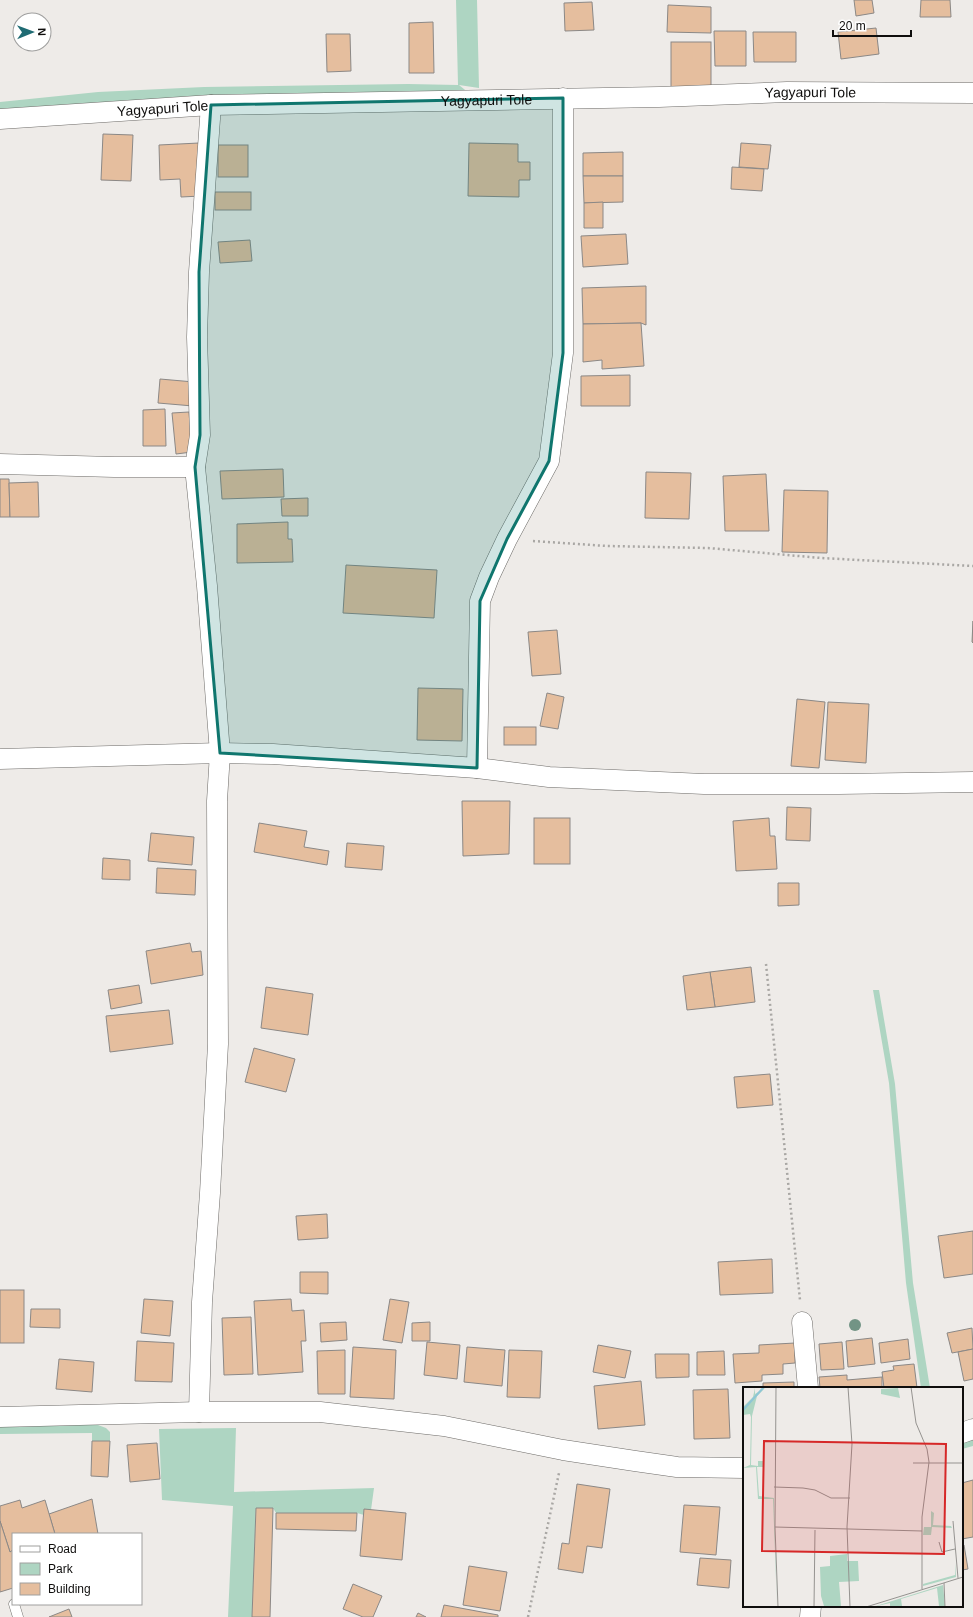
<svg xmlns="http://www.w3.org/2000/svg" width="973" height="1617" font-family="Helvetica,sans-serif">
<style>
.green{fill:#aed5c2}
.building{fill:#e5be9e;stroke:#8b8886}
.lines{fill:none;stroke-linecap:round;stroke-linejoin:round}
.lane-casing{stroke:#6d6b68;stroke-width:11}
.street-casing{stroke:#6d6b68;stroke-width:21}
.path{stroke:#a9a7a4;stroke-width:2.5;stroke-dasharray:2 3;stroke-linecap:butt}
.lane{stroke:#fff;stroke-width:10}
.street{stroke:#fff;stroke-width:20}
.tree{fill:#729485}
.marked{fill:#0f766e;fill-opacity:0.2;stroke:#0f766e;stroke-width:3;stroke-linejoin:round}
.labels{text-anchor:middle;stroke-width:4;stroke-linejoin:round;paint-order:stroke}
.street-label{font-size:14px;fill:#0f0e0d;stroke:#fff}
.inset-river{fill:none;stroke:#8ec6d6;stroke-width:2}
.inset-road{fill:none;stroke:#959390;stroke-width:1}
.view{fill:#d62828;fill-opacity:0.15;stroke:#d62828;stroke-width:2}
.inset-edge{fill:none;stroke:#0f0e0d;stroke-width:2}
</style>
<rect width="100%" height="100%" fill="#eeebe8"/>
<g class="green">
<path d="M456,0H477L479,88L459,85L470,94L0,112V102L98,92L204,87L408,84L458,85Z"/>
<path d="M873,990H879L895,1084L913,1283L930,1388H921L906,1283L889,1083Z"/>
<path d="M0,1425H98L106,1428L110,1432V1441H92V1433L0,1434Z"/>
<path d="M236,1428L234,1492L374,1488L371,1510L364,1515L357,1513H276L273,1508H256L252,1617H228L233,1506L162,1500L159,1429Z"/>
<path d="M973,1436V1446L962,1449V1441Z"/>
</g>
<g class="building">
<path d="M854,0H872L874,13L856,16Z"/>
<path d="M921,0H950L951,17H920Z"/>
<path d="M592,2L594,30L565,31L564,3Z"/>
<path d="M668,5L711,7V33L667,32Z"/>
<path d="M433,22L434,73H409V23Z"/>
<path d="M876,28L879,54L841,59L838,32Z"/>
<path d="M714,31H746V66H715Z"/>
<path d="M753,32H796V62H754Z"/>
<path d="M326,34H350L351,71L327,72Z"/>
<rect x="671" y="42" width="40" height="47"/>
<path d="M103,134L133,135L131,181L101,180Z"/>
<path d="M199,143L201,196L181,197L180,179L160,180L159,145Z"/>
<path d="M469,143L518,144V162H530V180H519V197L468,196Z"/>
<path d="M741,143L771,145L768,169L739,167Z"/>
<rect x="218" y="145" width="30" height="32"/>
<path d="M623,152V176H583V153Z"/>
<path d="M732,167L764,169L762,191L731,189Z"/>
<path d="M583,176H623V202L584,203Z"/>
<rect x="215" y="192" width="36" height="18"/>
<path d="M603,202V228H584V203Z"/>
<path d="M626,234L628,264L583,267L581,236Z"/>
<path d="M250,240L252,261L220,263L218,242Z"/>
<path d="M646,286V325L641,323L583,324L582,288Z"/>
<path d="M641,323L644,366L602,369V360L583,362V324Z"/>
<path d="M630,375V406H581V376Z"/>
<path d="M160,379L194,382L193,406L158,403Z"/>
<path d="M165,409L166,446H143V410Z"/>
<path d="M189,412L192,452L176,454L172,413Z"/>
<path d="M283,469L284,497L222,499L220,471Z"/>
<path d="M646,472L691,473L689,519L645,518Z"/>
<path d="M766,474L769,531H725L723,476Z"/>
<path d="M0,479H9L10,517H0Z"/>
<path d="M38,482L39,517H10L9,483Z"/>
<path d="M784,490L828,491L827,553L782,552Z"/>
<path d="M308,498V516H282L281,499Z"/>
<path d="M288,522V539H292L293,562L237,563V524Z"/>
<path d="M346,565L437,570L434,618L343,613Z"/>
<path d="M973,621V643L972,642Z"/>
<path d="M557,630L561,674L532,676L528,632Z"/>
<path d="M418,688L463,689L462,741L417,740Z"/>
<path d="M547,693L564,697L558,729L540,726Z"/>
<path d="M797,699L825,702L819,768L791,766Z"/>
<path d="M828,702L869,704L866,763L825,760Z"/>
<rect x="504" y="727" width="32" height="18"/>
<path d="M462,801H510L509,854L463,856Z"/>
<path d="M787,807L811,808L810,841L786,840Z"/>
<rect x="534" y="818" width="36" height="46"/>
<path d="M769,818L770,836H775L777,869L736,871L733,821Z"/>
<path d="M259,823L307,831L304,847L329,851L327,865L254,852Z"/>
<path d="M151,833L194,837L192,865L148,861Z"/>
<path d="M347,843L384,846L382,870L345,867Z"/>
<path d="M103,858L130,860V880L102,879Z"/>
<path d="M157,868L196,870L195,895L156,893Z"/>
<path d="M778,883H799V905L778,906Z"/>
<path d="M190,943L192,952L201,951L203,975L151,984L146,951Z"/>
<path d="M751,967L755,1002L715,1007L710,972Z"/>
<path d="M710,972L715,1007L687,1010L683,976Z"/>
<path d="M139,985L142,1003L111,1009L108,990Z"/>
<path d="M266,987L313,994L308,1035L261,1028Z"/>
<path d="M169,1010L173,1044L110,1052L106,1016Z"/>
<path d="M254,1048L295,1059L286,1092L245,1082Z"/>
<path d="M770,1074L773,1105L737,1108L734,1077Z"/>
<path d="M327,1214L328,1238L298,1240L296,1216Z"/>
<path d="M973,1231V1274L944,1278L938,1236Z"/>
<path d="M772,1259L773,1293L720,1295L718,1262Z"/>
<path d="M300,1272H328V1294L300,1293Z"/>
<rect x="0" y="1290" width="24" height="53"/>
<path d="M144,1299L173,1301L170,1336L141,1333Z"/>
<path d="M291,1299L292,1311L304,1310L306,1341H301L303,1372L258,1375L254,1301Z"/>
<path d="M390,1299L409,1302L402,1343L383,1340Z"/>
<path d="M31,1309H60V1328L30,1327Z"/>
<path d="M251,1317L253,1374L224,1375L222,1318Z"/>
<path d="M346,1322L347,1340L321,1342L320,1323Z"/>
<path d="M430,1322V1341H412V1323Z"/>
<path d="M972,1328L973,1349L952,1353L947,1333Z"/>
<path d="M872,1338L875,1364L848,1367L846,1341Z"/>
<path d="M908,1339L910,1359L881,1363L879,1343Z"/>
<path d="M137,1341L174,1343L172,1382L135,1381Z"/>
<path d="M427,1342L460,1345L457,1379L424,1375Z"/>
<path d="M842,1342L844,1369L821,1370L819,1344Z"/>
<path d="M795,1343V1363L783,1364V1374L762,1375V1381L735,1383L733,1354L759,1353V1345Z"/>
<path d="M598,1345L631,1351L625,1378L593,1372Z"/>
<path d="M353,1347L396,1350L394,1399L350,1397Z"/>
<path d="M467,1347L505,1350L502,1386L464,1382Z"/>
<path d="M973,1349V1379L964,1381L958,1352Z"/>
<path d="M345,1350V1394H318L317,1351Z"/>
<path d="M509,1350L542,1351L540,1398L507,1397Z"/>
<path d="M724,1351L725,1375H697V1352Z"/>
<path d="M655,1354H689V1377L656,1378Z"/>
<path d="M59,1359L94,1362L92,1392L56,1389Z"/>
<path d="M914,1364L917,1388H884L882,1372L894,1370L893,1366Z"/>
<path d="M847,1375V1380L882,1377V1388H820L819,1377Z"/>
<path d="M641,1381L645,1425L598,1429L594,1386Z"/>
<path d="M794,1382V1388H763V1383Z"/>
<path d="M728,1389L730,1438L694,1439L693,1390Z"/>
<path d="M92,1441H110L108,1477L91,1476Z"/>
<path d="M157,1443L160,1479L130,1482L127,1445Z"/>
<path d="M973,1480V1537L962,1539V1483Z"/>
<path d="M577,1484L610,1489L602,1548L587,1546L583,1573L558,1569L562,1543L569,1544Z"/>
<path d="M92,1499L98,1534H55L49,1514Z"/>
<path d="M20,1500L22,1508L45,1500L55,1534H13V1550L10,1552L0,1521V1506Z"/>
<path d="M684,1505L720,1507L716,1555L680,1552Z"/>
<path d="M256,1508H273L270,1617H252Z"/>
<path d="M364,1509L406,1513L402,1560L360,1556Z"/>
<path d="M276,1513H357L356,1531L276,1529Z"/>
<path d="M0,1521L10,1552L13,1550V1588L0,1592Z"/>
<path d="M962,1545H964L968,1569L962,1570Z"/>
<path d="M700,1558L731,1560L729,1588L697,1585Z"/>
<path d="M469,1566L507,1572L500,1611L463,1605Z"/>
<path d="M353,1584L382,1596L373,1617H363L343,1609Z"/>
<path d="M444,1605L498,1615V1617H441Z"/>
<path d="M69,1609L72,1617H49Z"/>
<path d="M418,1613L426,1617H416Z"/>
</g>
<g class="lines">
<g class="lane-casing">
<path id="lane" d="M14,1604L18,1617"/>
</g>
<g class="street-casing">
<g id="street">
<path id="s1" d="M0,119L211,105L659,97L787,92L973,93"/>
<path d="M0,464L114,467H195"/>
<path d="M0,759L220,753L273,754L477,768L549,777L704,784H839L973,782"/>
<path d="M477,768L480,601L489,577L507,539L549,461L563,353V98"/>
<path d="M802,1322L808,1388"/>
<path d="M199,1412L202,1302L210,1193L218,1044L217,801L220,753L207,586L195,467L200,435L197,337L199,272L211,105"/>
<path d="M0,1417L199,1412H320L444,1426L563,1450L635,1461L677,1467L744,1468"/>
<path d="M962,1433L973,1429"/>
<path d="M810,1617L811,1606"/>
</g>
</g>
<g class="path">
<path d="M533,541L607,546L708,548L821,558L973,566"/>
<path d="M766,964L800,1300"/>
<path d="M528,1617L559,1473"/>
</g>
<use href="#lane" class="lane"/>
<use href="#street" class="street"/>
</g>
<circle class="tree" cx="855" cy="1325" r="6"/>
<path class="marked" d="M563,98V353L549,461L507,539L480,601L477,768L220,753L195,467L200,435L199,272L211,105Z"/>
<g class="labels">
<g class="street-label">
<text dy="5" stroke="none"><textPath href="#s1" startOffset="811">Yagyapuri Tole</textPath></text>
<text dy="5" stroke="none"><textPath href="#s1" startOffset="487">Yagyapuri Tole</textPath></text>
<text dy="5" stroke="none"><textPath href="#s1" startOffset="163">Yagyapuri Tole</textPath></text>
</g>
</g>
<g transform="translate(743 1387)">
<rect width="220" height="220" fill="#eeebe8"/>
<path d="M12,1V7L22,1L14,9L9,29L8,78L15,79V74H20V80H14L16,109L31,111L34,219L30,112H15L13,80L0,81L7,78L8,30L7,27L0,28V20L10,10ZM155,1L157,11L138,7V2ZM188,124L191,126L190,138L208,139L209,141L189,140L188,148H180L181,140H188ZM181,154L180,197L212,188V176L213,190L180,199ZM104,167V174H115L116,194L96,195L98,219H81L78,209L77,180L87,179V169ZM200,198L202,219H196L194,201L158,212L159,219H147V216L130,220Z" fill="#aed5c2"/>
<path class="inset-river" d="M0,23L21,0"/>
<path class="inset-road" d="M33,0L32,140L35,220M105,0L109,57L104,140L107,220M168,0L173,36L184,62L186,75L179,130V202M170,76H220M31,100L60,101L72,103L88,111H107M210,134L215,191M32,140L179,144M196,155L199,165L212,162M201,196L202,220M71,220L72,143M123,220L220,190"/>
<path class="view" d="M21,54L203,57L201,167L19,164Z"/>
<rect width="220" height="220" class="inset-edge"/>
</g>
<rect x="12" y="1533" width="130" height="72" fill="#ffffff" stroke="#9f9f9e"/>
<rect x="20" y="1546" width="20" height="6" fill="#ffffff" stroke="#9f9f9e"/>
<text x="48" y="1553" font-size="12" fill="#0f0e0d">Road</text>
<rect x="20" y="1563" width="20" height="12" fill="#aed5c2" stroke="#9f9f9e"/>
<text x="48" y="1573" font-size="12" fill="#0f0e0d">Park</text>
<rect x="20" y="1583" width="20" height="12" fill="#e5be9e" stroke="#9f9f9e"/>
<text x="48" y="1593" font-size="12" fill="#0f0e0d">Building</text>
<g transform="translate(32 32) rotate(89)"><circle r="19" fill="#ffffff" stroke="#9f9f9e"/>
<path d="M0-3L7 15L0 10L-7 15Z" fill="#1f6b73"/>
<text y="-6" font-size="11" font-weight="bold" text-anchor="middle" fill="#0f0e0d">N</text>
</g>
<path d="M833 30v6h78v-6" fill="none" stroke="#0f0e0d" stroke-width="2"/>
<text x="839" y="30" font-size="12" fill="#0f0e0d" stroke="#ffffff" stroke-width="3" paint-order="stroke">20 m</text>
</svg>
